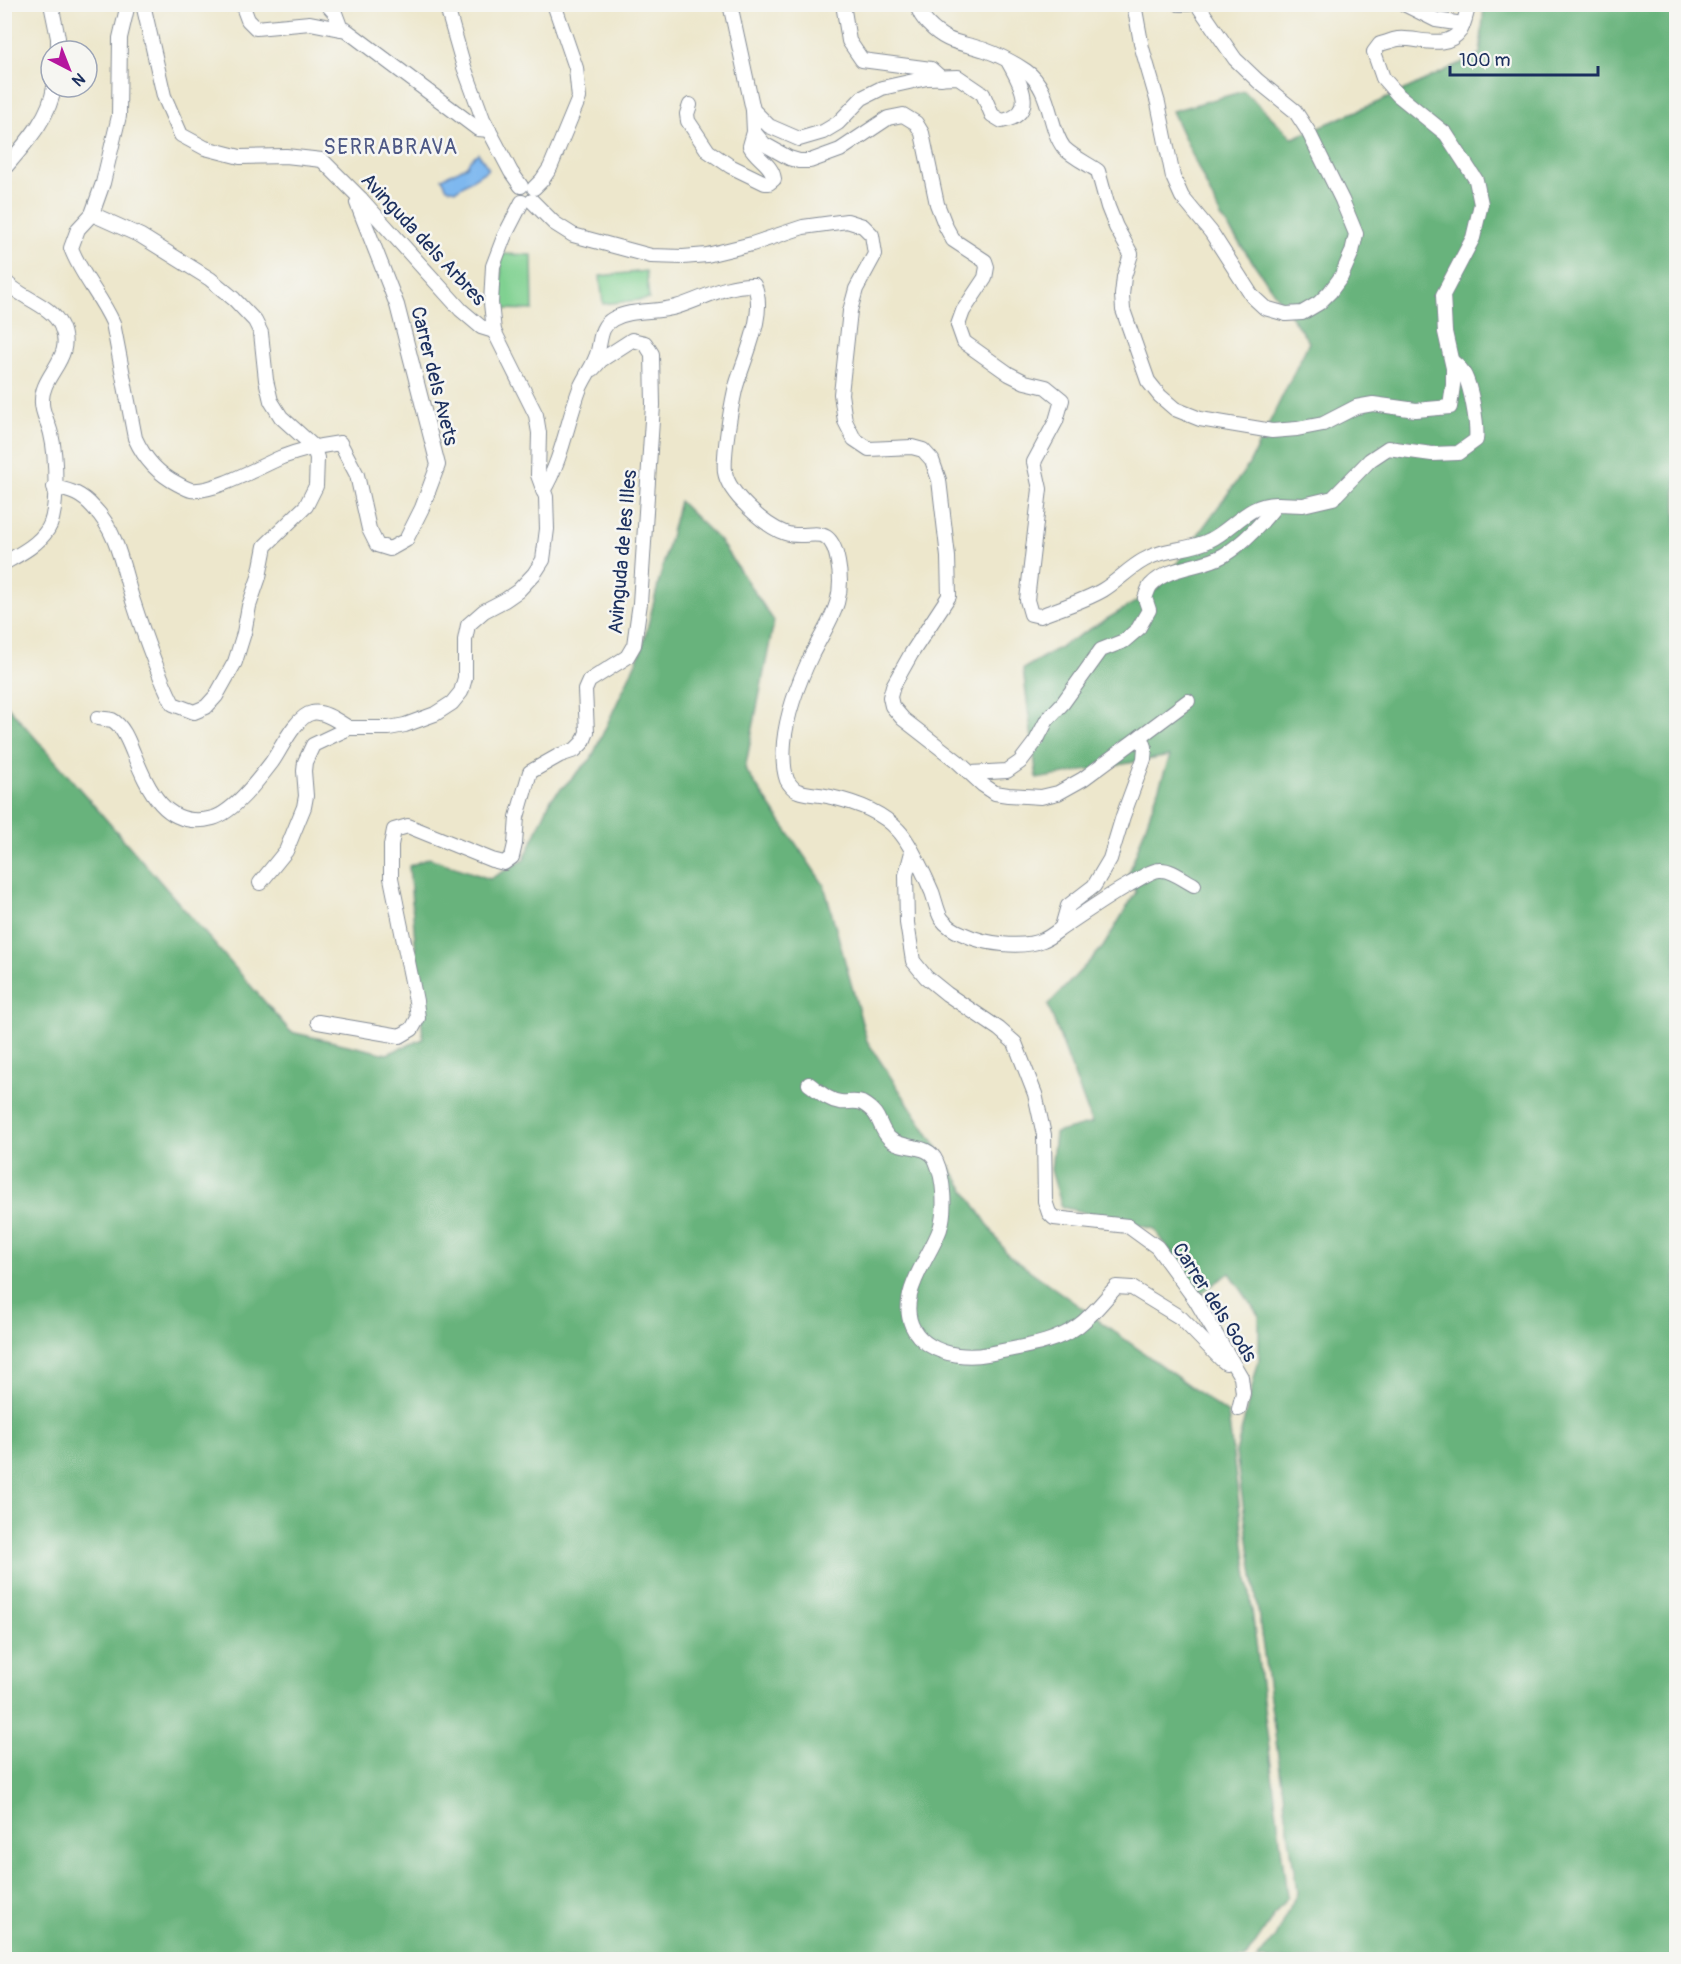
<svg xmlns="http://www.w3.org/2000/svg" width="1681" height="1964" font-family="Pangolin,sans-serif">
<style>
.green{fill:#80d191;stroke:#4e8078;stroke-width:1.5}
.forest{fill:#68b37b;stroke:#42716c;stroke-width:1.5}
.water{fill:#7eb8ef;stroke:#4c74a6;stroke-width:1.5}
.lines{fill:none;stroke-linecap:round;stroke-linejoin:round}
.minor-casing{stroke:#848b95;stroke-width:16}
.minor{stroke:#fff;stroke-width:14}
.labels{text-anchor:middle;stroke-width:5;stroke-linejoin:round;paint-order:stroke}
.street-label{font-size:20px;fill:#1b2f5e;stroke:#f6f6f2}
.neighbourhood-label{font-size:21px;letter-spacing:1.5px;fill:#4d5885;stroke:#f6f6f2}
</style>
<rect width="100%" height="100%" fill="#f6f6f2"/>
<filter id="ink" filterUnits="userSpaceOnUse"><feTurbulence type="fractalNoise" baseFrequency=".0167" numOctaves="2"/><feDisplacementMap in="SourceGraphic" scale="12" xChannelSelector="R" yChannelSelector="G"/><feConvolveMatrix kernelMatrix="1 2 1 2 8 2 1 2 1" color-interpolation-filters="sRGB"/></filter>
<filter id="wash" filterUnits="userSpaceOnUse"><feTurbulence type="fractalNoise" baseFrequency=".008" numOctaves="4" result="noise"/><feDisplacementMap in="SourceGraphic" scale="24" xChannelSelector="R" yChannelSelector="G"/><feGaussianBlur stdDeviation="1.35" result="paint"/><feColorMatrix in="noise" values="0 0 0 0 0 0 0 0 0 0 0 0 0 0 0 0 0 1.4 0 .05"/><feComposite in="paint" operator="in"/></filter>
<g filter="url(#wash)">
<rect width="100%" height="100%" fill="#ede7cc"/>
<g class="green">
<path d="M501,254L532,255L533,310L502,309Z"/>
<path d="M646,271L649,299L603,304L600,276Z"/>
</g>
<g class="forest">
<path d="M1484,5H1676V1959H1257L1275,1937L1297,1893L1236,1453L1259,1359V1316L1230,1273L1201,1293L1154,1229L1062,1207L1051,1170L1055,1133L1092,1123L1048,1005L1103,947L1136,892L1127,879L1170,756L1037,779L1023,669L1159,588L1248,466L1309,342L1221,217L1172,111L1244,91L1293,138L1383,100L1480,54Z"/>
<path d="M679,501L719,540L774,621L745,769L824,885L867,1041L1007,1254L1228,1414L1287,1896L1245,1959H5L4,702L291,1032L387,1054L423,1039L409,866L429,858L490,879L524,860L551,799L591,759L642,649Z"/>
</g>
<path class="water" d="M478,153L489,169L456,190L447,188L442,178L467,166L470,160Z"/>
</g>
<g filter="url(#ink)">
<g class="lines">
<g class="minor-casing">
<g id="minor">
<path d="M51,4L58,38V51"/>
<path d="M128,4L120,38L119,116L103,183L92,214L78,229L71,248C81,275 101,296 113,323L135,438C144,458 158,474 178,484C182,486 187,489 191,490C213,493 261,466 282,457C303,449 318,446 340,443L357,475L369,529L377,545L390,549L406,540L422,508L438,465L397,305L357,203L361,199"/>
<path d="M143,4L164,96L181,135L205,148L240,157L286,156L322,160L361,199L461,310L481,327L494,331"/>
<path d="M242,4L248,20L256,28L310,23L346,30L478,129L489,130"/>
<path d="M327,4L335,13L341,29"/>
<path d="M446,4L464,67L483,119L511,172L521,186"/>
<path d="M730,4L753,110L769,126L799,139L823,132L838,123L862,98L882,88L927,78L958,77L983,94L992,115L1002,121C1038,114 1021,84 1009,63"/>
<path d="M843,4L849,41L862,60L931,69L941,78"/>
<path d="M917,4C919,13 922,17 928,24C947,44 961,42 985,50C999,55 1014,63 1026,71C1052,89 1048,128 1064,148C1073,157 1088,164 1098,171L1108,207L1116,227L1131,254L1124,277L1122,295L1123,310L1148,381L1160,396L1175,409L1200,419L1272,431L1297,429L1323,424L1356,407L1373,404L1416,410L1450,407L1453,385V368L1445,332L1443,295L1473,238L1481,204L1476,180L1446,134L1398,95L1383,78L1374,52L1380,44C1385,43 1392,40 1398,39C1417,37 1446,51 1460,31C1465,23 1466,13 1469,4"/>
<path d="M1134,4L1142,48L1158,103L1173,177L1182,197L1211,232L1252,296L1265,308L1286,314L1302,313L1319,303L1330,292L1341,277L1352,252L1356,234L1342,200L1308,131L1295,111L1258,81L1235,59L1197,4"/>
<path d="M1179,4H1189"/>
<path d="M1404,4L1436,20L1463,24"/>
<path d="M690,105L687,114L688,121L708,151L730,166L765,183H769L774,179C772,164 757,159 750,146L754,132"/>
<path d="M753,110L754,132L764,144L789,158L799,161H810L840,150L888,118L903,115L916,123L922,133L937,204L946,227L953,240L985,261L987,267L985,278L963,311L958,325L964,342L1009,374L1025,382L1046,387L1062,400L1056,421L1034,462L1040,489L1027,600L1031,614L1040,616C1060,608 1084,601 1103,590C1118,581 1129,568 1144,560C1164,548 1189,551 1210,540C1233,529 1249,503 1277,504"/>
<path d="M4,169C24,145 50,118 54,87"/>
<path d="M534,188L542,180L550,168L579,98L576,68L554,4"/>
<path d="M532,201L554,223L573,235L651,256L683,257L707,255L752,244L803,227L847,221L863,226L872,235L875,254L856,289L850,311L841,394L845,421L854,439L869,449L912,447L923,450L932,460L939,480L948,557L949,596L911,654L893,686L890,697L892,706L903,719L957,761L983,785L995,793L1008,795L1041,797L1058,793L1083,779L1141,736L1145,747L1144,759L1123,816L1110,859L1094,886L1068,906L1062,927"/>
<path d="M4,280C19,298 51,304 61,326C76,359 40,374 42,403C42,413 49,424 51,434C56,454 59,512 48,529C38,545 20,554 4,563"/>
<path d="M54,487C72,491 82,494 94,508C118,532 123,570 133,601C144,635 157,672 173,704L194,712L206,707L216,696L235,662L244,633L249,606L259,577L265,546L306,506L316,486L317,458L313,446L281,417L271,401L266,380L261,333L255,321L234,299L210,279L141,236L92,214"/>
<path d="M543,491C562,460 567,422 580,388C585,376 595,364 598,351C601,339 600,326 613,319C631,309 655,313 676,307C703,299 725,284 754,285C768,313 742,362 735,390C731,408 723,454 725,472C728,493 765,526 785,533C809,542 830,518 838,562C846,603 829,620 812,654C799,681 787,712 784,742C783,754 783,769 787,780C789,784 794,790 798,791C808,795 820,794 831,797C854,802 881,811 898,830C910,842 925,876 932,892C935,900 937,911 941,918C946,925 955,931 963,934C984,944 1022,949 1043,940C1051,937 1058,930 1066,925C1087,911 1108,896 1130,884C1138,880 1151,870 1160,870C1171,869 1184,880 1194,885"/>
<path d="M98,718C102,719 108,719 112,720C122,725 128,740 132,750C147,786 164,831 213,818C234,812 259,779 272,762C281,749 296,716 312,713C323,710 339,722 349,728"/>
<path d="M1141,736L1188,701"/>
<path d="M971,773L1007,771L1020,762L1036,741L1047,720L1063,703L1101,650L1124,641L1138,629L1149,610L1145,598C1147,594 1148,588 1151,585C1169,566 1202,568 1224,555C1245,542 1261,524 1277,504L1303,505L1333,498L1370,460L1388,448L1432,454L1458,453L1476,440C1478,426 1471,383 1462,371C1460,367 1455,364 1452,361"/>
<path d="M912,852L906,875L907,923L913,961L926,977L947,994L999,1029L1015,1043L1035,1094L1044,1135L1045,1201L1049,1213L1054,1218L1128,1226L1157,1247L1195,1299L1241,1377L1243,1393L1239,1409"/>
<path d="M260,883L286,851L304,807L306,796L304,771L305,762L313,745L349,728H389L405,725L435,714L452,703L461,692L465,678V640L468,625L484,611L505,600L518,591L534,574L543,560L547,529L546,497L538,475L539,433L536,415L494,331L491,303L493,266L504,237L522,202"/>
<path d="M318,1022L400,1036L412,1029L418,1018L416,1001L391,878V845L394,830L408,826L492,860L504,863L512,857L515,844L517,817L530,772L560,755L575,750L583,742L587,732L585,690L589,681L627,657L634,645L640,603L653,405L652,354L645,343L632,340L601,360L593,369"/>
<path d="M809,1084C819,1091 827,1100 840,1102C847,1103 855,1100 862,1103C883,1115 877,1126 889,1138C902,1151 928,1142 936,1161C944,1179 946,1210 940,1229C932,1251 915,1272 910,1295C899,1343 948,1362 988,1354C1018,1347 1052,1345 1078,1326C1093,1315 1104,1300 1116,1287L1132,1288L1181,1318L1221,1359L1226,1363"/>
</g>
</g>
<use href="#minor" class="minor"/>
</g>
</g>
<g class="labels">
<g class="street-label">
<text transform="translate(424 239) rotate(47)" y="7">Avinguda dels Arbres</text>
<text transform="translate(435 376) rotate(76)" y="7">Carrer dels Avets</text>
<text transform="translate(622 552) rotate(-85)" y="7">Avinguda de les Illes</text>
<text transform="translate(1215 1302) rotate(57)" y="7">Carrer dels Gods</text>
</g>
<g class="neighbourhood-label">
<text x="391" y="154">SERRABRAVA</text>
</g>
</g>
<rect width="1681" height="1964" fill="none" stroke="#f6f6f2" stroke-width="24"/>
<g transform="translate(69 69) rotate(138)"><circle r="28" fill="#f6f6f2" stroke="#9ea6b7" stroke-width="1.5"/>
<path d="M0-4.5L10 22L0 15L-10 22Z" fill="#b5179e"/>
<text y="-9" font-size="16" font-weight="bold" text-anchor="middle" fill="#1b2f5e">N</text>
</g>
<path d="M1450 66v9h148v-9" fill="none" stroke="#1b2f5e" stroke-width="3"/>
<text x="1459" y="66" font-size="18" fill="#1b2f5e" stroke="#f6f6f2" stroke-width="4.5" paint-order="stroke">100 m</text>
</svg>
